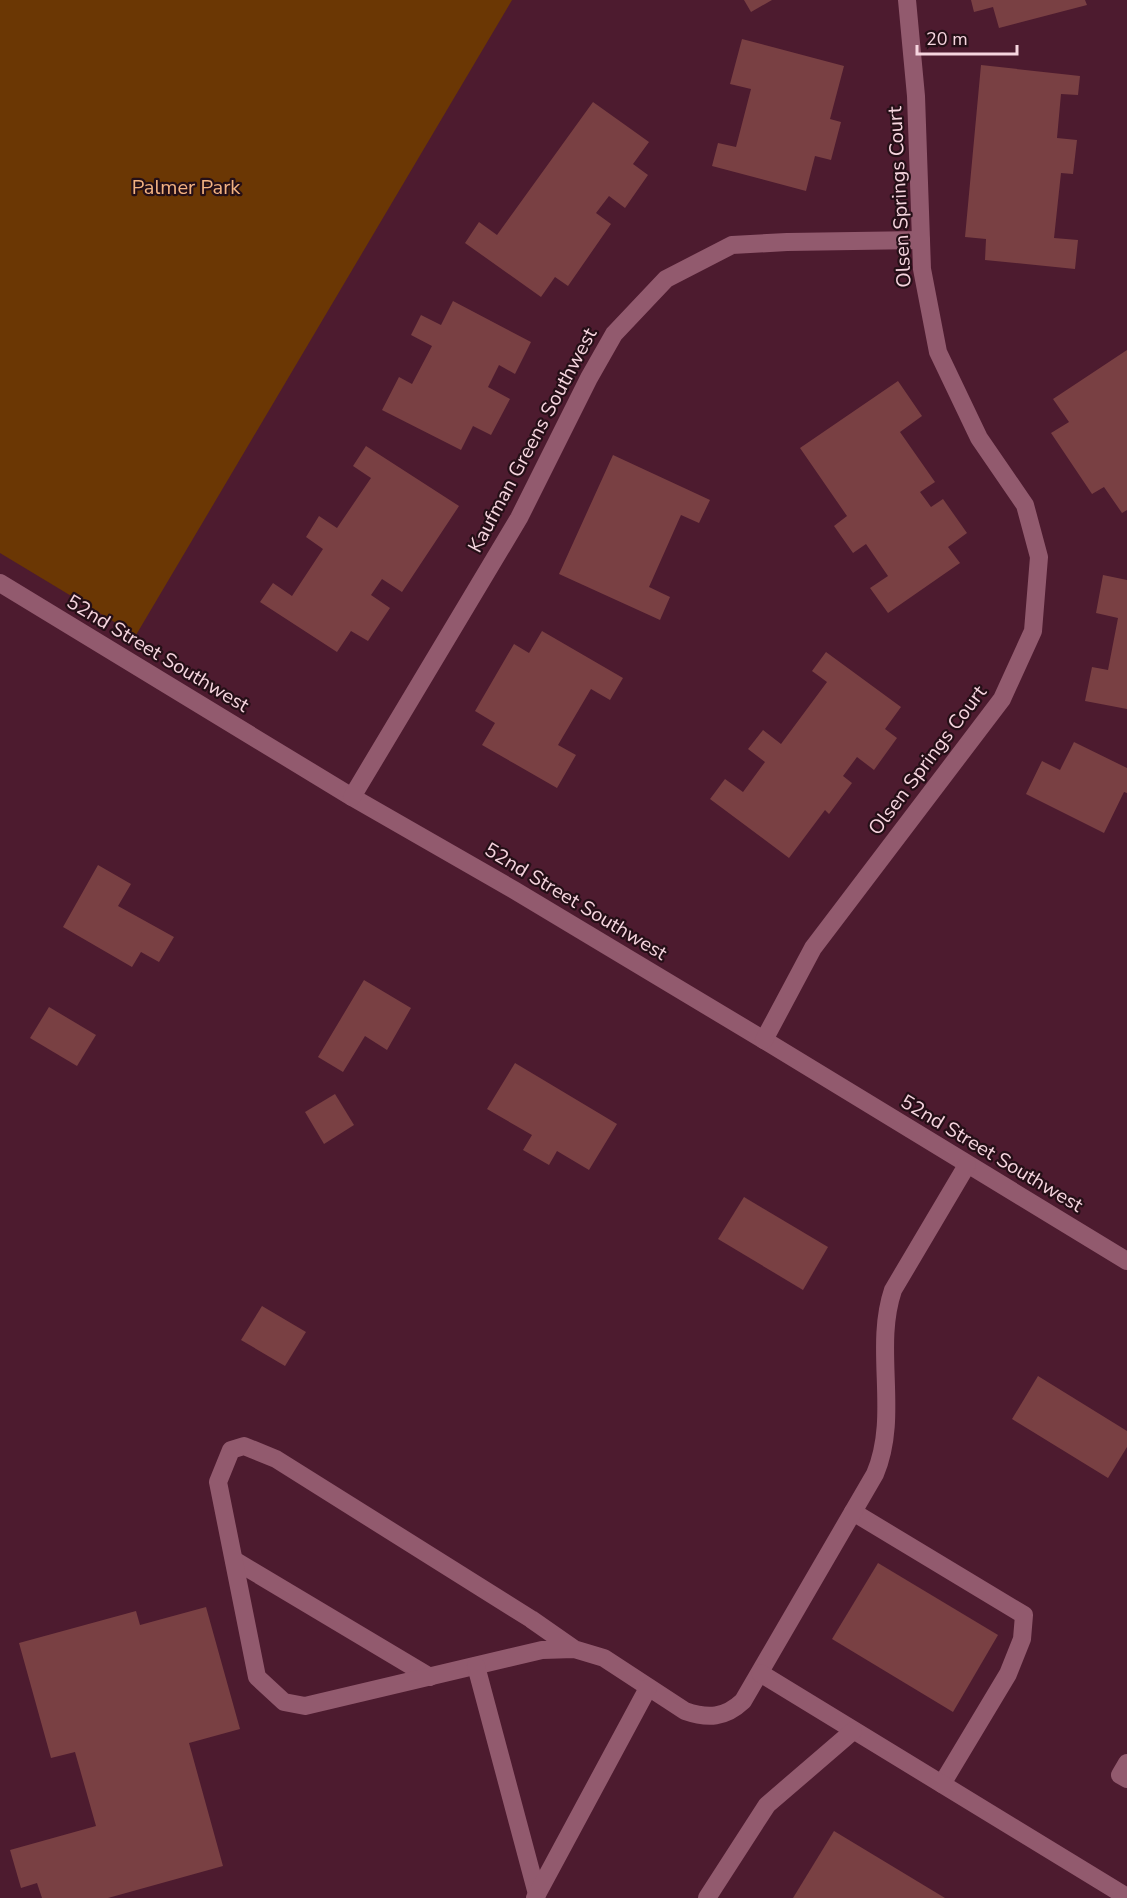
<svg xmlns="http://www.w3.org/2000/svg" width="1127" height="1898" font-family="'Nunito Sans',sans-serif">
<style>
.green{fill:#6b3704}
.building{fill:#794043}
.lines{fill:none;stroke-linecap:round;stroke-linejoin:round}
.minor{stroke:#925a6e;stroke-width:18}
.labels{text-anchor:middle;stroke-width:4.5;stroke-linejoin:round;paint-order:stroke}
.park-label{font-size:20px;fill:#f3b282;stroke:#250f17}
.street-label{font-size:20px;fill:#f6d5df;stroke:#250f17}
</style>
<rect width="100%" height="100%" fill="#4d1b2f"/>
<path class="green" d="M0,0H512L136,635L0,553Z"/>
<g class="building">
<path d="M744,0H772L751,12Z"/>
<path d="M971,0H1085L1087,5L999,28L993,7L974,12Z"/>
<path d="M742,39L844,66L830,119L841,122L831,160L815,156L806,191L712,166L718,143L736,147L751,89L730,84Z"/>
<path d="M981,65L1080,76L1078,95L1061,94L1057,138L1077,140L1073,174L1061,173L1054,238L1078,240L1075,269L985,260L986,239L965,237Z"/>
<path d="M593,102L649,142L633,164L648,175L625,208L609,196L596,213L611,224L568,286L555,277L541,297L465,243L479,222L497,235Z"/>
<path d="M453,301L531,342L515,374L499,365L488,387L510,399L491,435L473,426L461,450L382,410L399,377L412,384L432,346L411,335L421,315L441,325Z"/>
<path d="M1127,350V510L1122,513L1104,487L1092,494L1051,433L1069,422L1053,399Z"/>
<path d="M898,381L922,416L900,432L935,482L920,492L931,507L943,499L967,533L948,547L960,563L888,613L870,588L888,576L866,544L853,553L834,526L847,516L800,448Z"/>
<path d="M366,446L459,506L402,592L382,579L371,595L390,608L368,641L351,631L337,652L260,602L273,583L292,596L323,549L306,537L319,516L337,528L371,478L353,466Z"/>
<path d="M613,455L710,500L699,523L681,515L649,587L670,597L660,620L559,574Z"/>
<path d="M1103,575L1127,580V709L1085,701L1092,667L1108,670L1118,618L1096,613Z"/>
<path d="M542,631L623,678L610,700L591,689L558,745L576,755L557,788L482,745L495,723L475,711L514,644L529,653Z"/>
<path d="M826,652L901,707L885,729L897,738L874,770L857,757L843,776L852,783L829,814L825,810L789,858L710,799L725,779L743,792L765,762L748,749L763,730L781,744L827,682L812,671Z"/>
<path d="M1074,742L1127,768V793L1124,792L1104,833L1026,794L1042,761L1060,770Z"/>
<path d="M98,865L131,884L118,906L174,937L159,962L141,952L132,967L63,927Z"/>
<path d="M364,980L411,1008L387,1050L365,1036L343,1072L318,1057Z"/>
<path d="M49,1007L96,1035L77,1066L30,1038Z"/>
<path d="M515,1063L617,1124L589,1170L557,1151L549,1165L523,1150L532,1135L487,1109Z"/>
<path d="M335,1094L354,1125L324,1144L305,1112Z"/>
<path d="M744,1197L828,1247L803,1290L718,1239Z"/>
<path d="M262,1306L306,1332L285,1366L241,1340Z"/>
<path d="M1038,1376L1127,1431V1447L1108,1478L1012,1419Z"/>
<path d="M878,1563L998,1635L953,1712L832,1639Z"/>
<path d="M206,1607L240,1729L189,1743L223,1866L108,1898H42L37,1883L21,1888L10,1850L96,1826L75,1752L51,1758L19,1643L136,1611L140,1625Z"/>
<path d="M834,1831L945,1898H793Z"/>
</g>
<g class="lines">
<g class="minor">
<path d="M0,583L352,797L514,890L764,1040L1127,1261"/>
<path d="M352,797L519,518L589,378L614,334L666,279L732,245L787,242L921,240"/>
<path d="M764,1040L813,948L1002,699L1033,631L1039,557L1025,505L979,438L938,352L922,269L916,96L907,0"/>
<path d="M853,1512L1024,1615L1022,1639L1008,1674L942,1784"/>
<path d="M234,1560L430,1677"/>
<path d="M574,1649L531,1619L276,1459L244,1446L231,1450L218,1482L257,1677L284,1702L305,1706L542,1650L574,1649L604,1658L685,1711C708,1719 725,1718 743,1701L875,1474C900,1415 873,1349 893,1290L967,1165"/>
<path d="M476,1666L537,1894"/>
<path d="M760,1673L1127,1897"/>
<path d="M1127,1763L1120,1775L1127,1779"/>
<path d="M535,1898L648,1688"/>
<path d="M707,1898L767,1805L853,1731"/>
</g>
</g>
<g class="labels">
<g class="park-label">
<text x="186" y="194">Palmer Park</text>
</g>
<g class="street-label">
<text transform="translate(899 197) rotate(-93)" y="7">Olsen Springs Court</text>
<text transform="translate(532 440) rotate(-62)" y="7">Kaufman Greens Southwest</text>
<text transform="translate(158 653) rotate(31)" y="7">52nd Street Southwest</text>
<text transform="translate(927 760) rotate(-53)" y="7">Olsen Springs Court</text>
<text transform="translate(576 901) rotate(31)" y="7">52nd Street Southwest</text>
<text transform="translate(992 1153) rotate(31)" y="7">52nd Street Southwest</text>
</g>
</g>
<path d="M917 45v9h100v-9" fill="none" stroke="#f6d5df" stroke-width="3"/>
<text x="926" y="45" font-size="18" fill="#f6d5df" stroke="#250f17" stroke-width="4.5" paint-order="stroke">20 m</text>
</svg>
